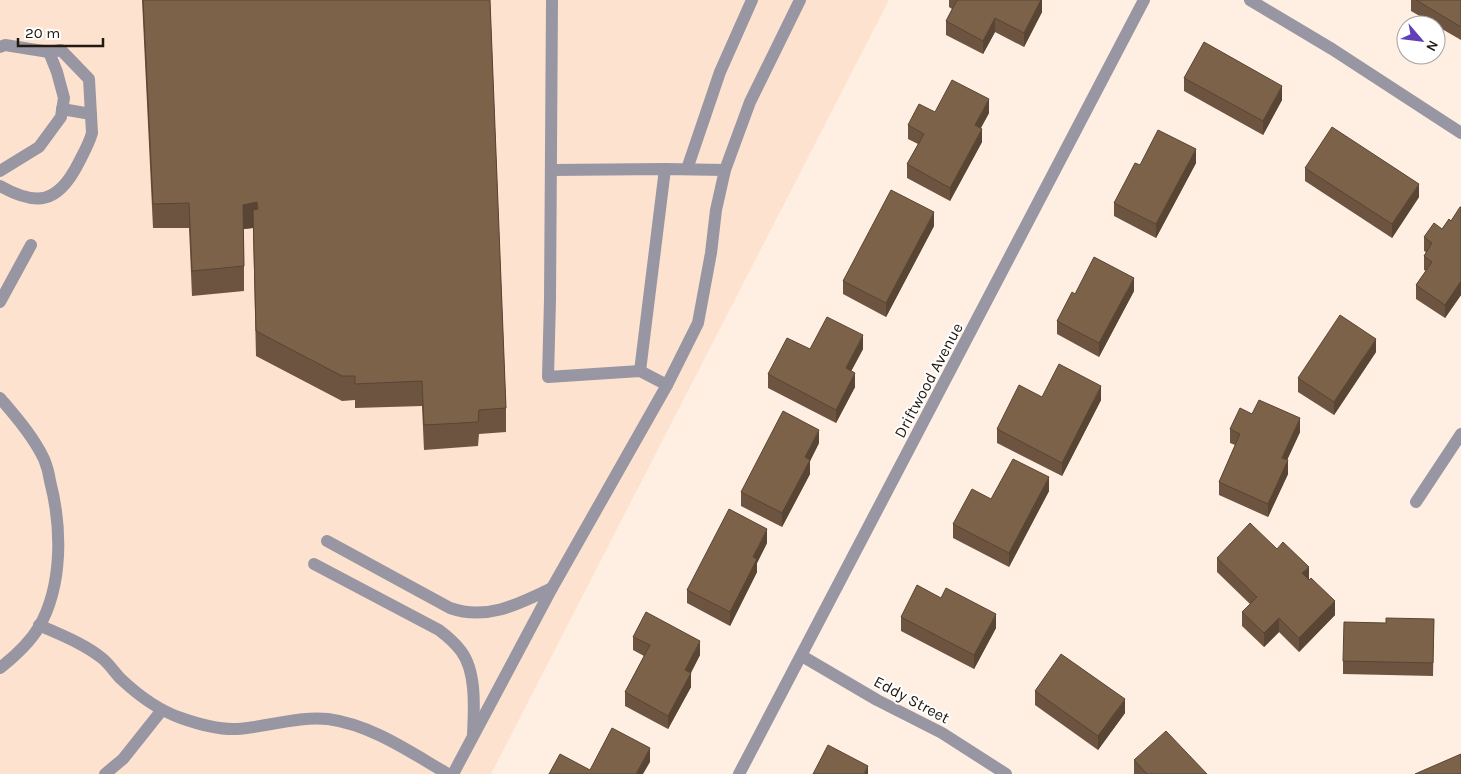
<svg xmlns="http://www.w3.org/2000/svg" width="1461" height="774" font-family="Karla,sans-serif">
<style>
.built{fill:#fde3cf}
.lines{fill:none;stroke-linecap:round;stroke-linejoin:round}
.lane{stroke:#9796a2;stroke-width:12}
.street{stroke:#9796a2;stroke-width:12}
.wall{fill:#6c5440}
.shaded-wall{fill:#584534}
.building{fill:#7d624a;stroke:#584534}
.labels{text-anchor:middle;stroke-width:4;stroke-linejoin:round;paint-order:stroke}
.street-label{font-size:16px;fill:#221911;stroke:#fff}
</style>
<rect width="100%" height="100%" fill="#feefe2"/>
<path class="built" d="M0,0H889L491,774H0Z"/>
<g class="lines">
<g class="lane">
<path d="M552,0L550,300L548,377L640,371L667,385"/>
<path d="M0,47L5,45L49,52L61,50L89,79L92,133C89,144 83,154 78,164C58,203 37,207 0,186"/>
<path d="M62,109L91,114"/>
<path d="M687,169L720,72L752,0"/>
<path d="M551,170L665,169L725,170"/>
<path d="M0,171L39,147L61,117L64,98L57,72L49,52"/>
<path d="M0,302L31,245"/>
<path d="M640,371L665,169"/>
<path d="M0,398C16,417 33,436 44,459C47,466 49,474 50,481C62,527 63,585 39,627C30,642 14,657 0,668"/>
<path d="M327,541L450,608C487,621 519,604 552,588"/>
<path d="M314,564L439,630C447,636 455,643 461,651C477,672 474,710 473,735"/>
<path d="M39,625C61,635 85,644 103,659C110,665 115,673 121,679C139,696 158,710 181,718C198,724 219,730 237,729C267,727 298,716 328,719C372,725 410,752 448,774"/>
<path d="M105,774L123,759L162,710"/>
<path d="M453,774L552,588L667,385L698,323L711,253L716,210L725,170L750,102L800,0"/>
</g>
<g class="street">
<path d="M1250,0L1332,49L1461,133"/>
<path d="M1416,502L1461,434"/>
<path d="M802,656L877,700L942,733L1006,774"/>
<path d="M739,774L1144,0"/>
</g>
</g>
<g class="wall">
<path d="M142,0H490L506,408V432L479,434L478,446L424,450L422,406L355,408V400L342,401L256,356L253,228L244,229V291L192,296L189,228H153Z"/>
<path d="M949,0H1042V12L1024,47L995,32L983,54L946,35V21L952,9L949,7Z"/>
<path d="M1411,0H1461V40L1411,11Z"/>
<path d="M1184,78L1282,100L1263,135L1184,91Z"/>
<path d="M989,113L981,128L982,142L950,201L907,178V164L918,144L908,139V125Z"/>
<path d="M1196,163L1156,238L1114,216V203L1140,165Z"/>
<path d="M1305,168L1419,197L1392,238L1305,181Z"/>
<path d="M1461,207V295L1445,318L1416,299V285L1426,271L1424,270V256L1426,252L1424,251V237L1442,229L1451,221Z"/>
<path d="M934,226L886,317L843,294V281Z"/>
<path d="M1134,291L1099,357L1057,334V321L1075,294Z"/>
<path d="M810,349H863L851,371L855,387L836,423L768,388V374Z"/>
<path d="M1376,352L1334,415L1298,392V378Z"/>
<path d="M1101,400L1062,476L997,443V429Z"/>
<path d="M1252,414L1300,432L1287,460L1288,474L1268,517L1219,495V482L1235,445L1230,443V429Z"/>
<path d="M819,443L810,461V474L782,527L741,506V492Z"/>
<path d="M1049,491L1009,567L953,538V524L991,499Z"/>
<path d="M767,543L757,563V572L730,626L687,603V590Z"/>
<path d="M1217,558L1309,580L1335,615L1299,652L1279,632L1264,647L1242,626V612L1250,604L1217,572Z"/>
<path d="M901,617L996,628L974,669L901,631Z"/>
<path d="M1434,619L1433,676L1343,674V661L1386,623Z"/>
<path d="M633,637L700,655L691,673V687L668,729L625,706V692L644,656L633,650Z"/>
<path d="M1035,691L1125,713L1098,750L1035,705Z"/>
<path d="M1134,760L1207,774H1134Z"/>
</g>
<g class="shaded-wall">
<path d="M1041,0H1042V12L1024,47V33Z"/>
<path d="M995,18V32L983,54V41Z"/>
<path d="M1282,86V100L1263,135V121Z"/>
<path d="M989,99V113L975,138V125Z"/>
<path d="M982,129V142L950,201V188Z"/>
<path d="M1196,149V163L1156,238V224Z"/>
<path d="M1419,184V197L1392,238V224Z"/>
<path d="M257,202V227L253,210V228L243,229V205Z"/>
<path d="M934,212V226L886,317V303Z"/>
<path d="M1134,278V291L1099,357V343Z"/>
<path d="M1461,281V295L1445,318V305Z"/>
<path d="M863,335V349L846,381V368Z"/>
<path d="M1376,339V352L1334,415V402Z"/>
<path d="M855,373V387L836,423V410Z"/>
<path d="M1101,386V400L1062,476V463Z"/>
<path d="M1300,418V432L1282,471V458Z"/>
<path d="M819,430V443L810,461V474L782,527V513L805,457Z"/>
<path d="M1288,460V474L1268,517V504Z"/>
<path d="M1049,477V491L1009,567V553Z"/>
<path d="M767,529V543L757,563V572L730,626V612L753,557Z"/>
<path d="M1309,567V580L1302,573Z"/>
<path d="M1335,601V615L1299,652V638Z"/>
<path d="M996,614V628L974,669V655Z"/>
<path d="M1279,618V632L1264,647V633Z"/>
<path d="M700,641V655L685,683V670Z"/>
<path d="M691,673V687L668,729V716Z"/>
<path d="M1125,699V713L1098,750V736Z"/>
<path d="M650,748V762L643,774H636Z"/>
<path d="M868,766V774H864Z"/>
</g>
<g class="building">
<path d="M143,0H490L506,408L479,410L478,422L424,425L422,381L355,384V376H342L256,331L253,210L258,209L257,202L243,205L244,266L192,271L189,203L153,204Z"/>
<path d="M957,0H1041L1024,33L995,18L983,41L946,21Z"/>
<path d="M1416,0H1461V27Z"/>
<path d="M1204,42L1282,86L1263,121L1184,78Z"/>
<path d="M952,80L989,99L975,125L982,129L950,188L907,164L924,134L908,125L919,104L935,112Z"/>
<path d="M1332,127L1419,184L1392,224L1305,168Z"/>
<path d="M1158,130L1196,149L1156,224L1114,203L1135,163L1140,165Z"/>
<path d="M891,190L934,212L886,303L843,281Z"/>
<path d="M1460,207H1461V281L1445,305L1416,285L1432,262L1424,256L1432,243L1424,237L1434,223L1442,229L1449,219L1451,221Z"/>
<path d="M1094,257L1134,278L1099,343L1057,321L1072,292L1075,294Z"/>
<path d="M1340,315L1376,339L1334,402L1298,378Z"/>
<path d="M827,317L863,335L846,368L855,373L836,410L768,374L787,338L810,349Z"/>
<path d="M1059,364L1101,386L1062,463L997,429L1019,385L1042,397Z"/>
<path d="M1259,400L1300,418L1282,458L1288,460L1268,504L1219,482L1240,434L1230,429L1240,408L1252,414Z"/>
<path d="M783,411L819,430L805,457L810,460L782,513L741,492Z"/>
<path d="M1013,459L1049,477L1009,553L953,524L972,489L991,499Z"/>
<path d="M729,509L767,529L753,557L757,559L730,612L687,590Z"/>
<path d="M1250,523L1277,549L1283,542L1309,567L1302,573L1309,580L1311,578L1335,601L1299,638L1279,618L1264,633L1242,612L1257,597L1217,558Z"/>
<path d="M917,585L941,598L946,588L996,614L974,655L901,617Z"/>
<path d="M646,612L700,641L685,670L691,673L668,716L625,692L650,645L633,637Z"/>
<path d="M1386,618L1434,619L1433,663L1343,661L1344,622L1386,623Z"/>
<path d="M1061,654L1125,699L1098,736L1035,691Z"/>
<path d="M612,728L650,748L636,774H549L560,754L590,770Z"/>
<path d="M1166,731L1207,774H1147L1134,760Z"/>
<path d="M828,745L868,766L864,774H813Z"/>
<path d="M1461,754V774H1415Z"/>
</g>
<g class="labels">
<g class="street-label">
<text transform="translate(928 380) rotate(-62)" y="6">Driftwood Avenue</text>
<text transform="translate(912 699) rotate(28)" y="6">Eddy Street</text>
</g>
</g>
<g transform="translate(1421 40) rotate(118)"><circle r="24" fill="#ffffff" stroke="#a7a3a0"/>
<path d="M0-4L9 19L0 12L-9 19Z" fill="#603fb8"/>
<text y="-8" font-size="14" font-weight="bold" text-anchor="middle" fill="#221911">N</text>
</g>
<path d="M18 38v8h85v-8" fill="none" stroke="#221911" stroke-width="2.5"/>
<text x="25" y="38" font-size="15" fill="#221911" stroke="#ffffff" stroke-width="4" paint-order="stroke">20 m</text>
</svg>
